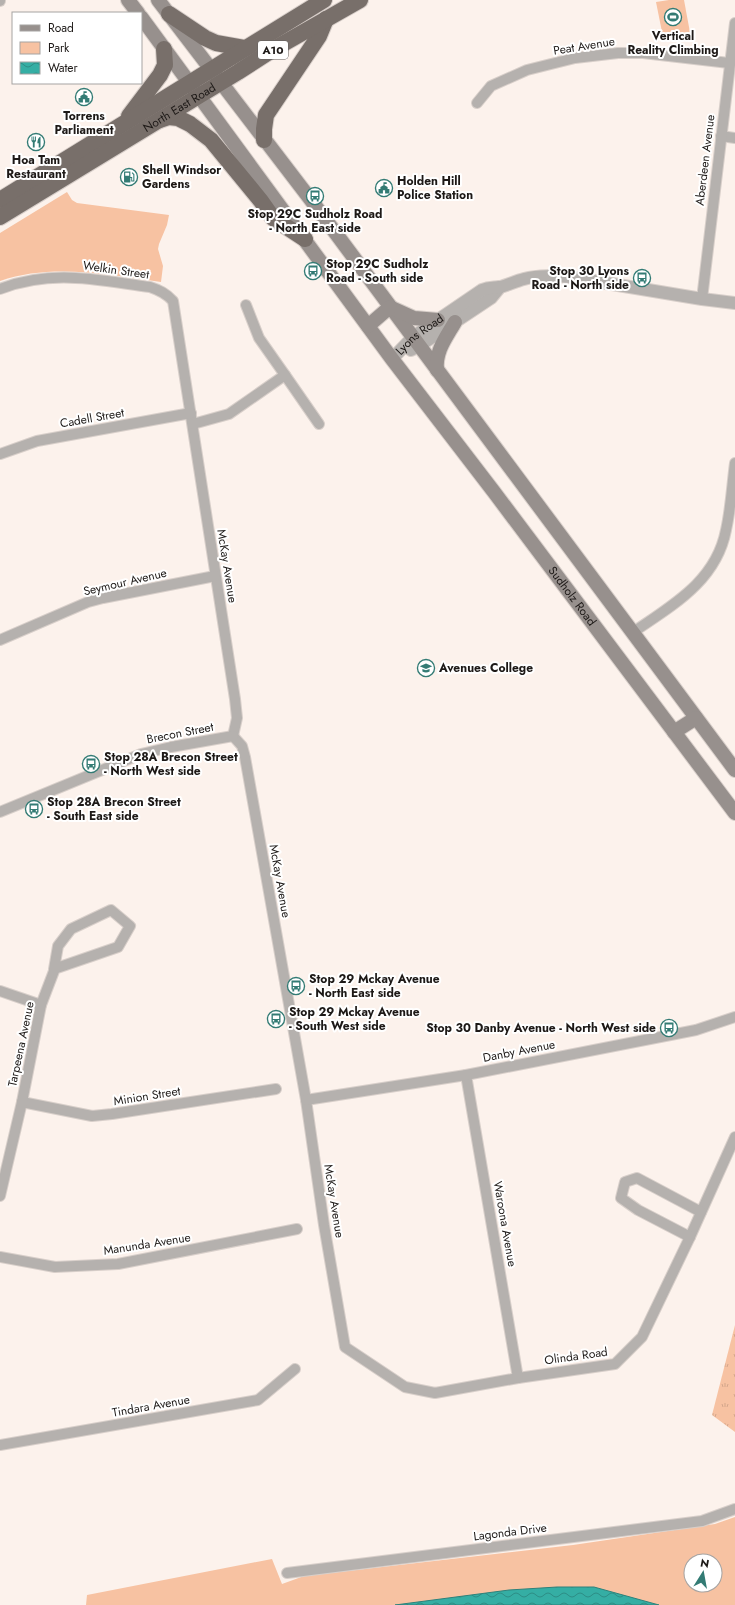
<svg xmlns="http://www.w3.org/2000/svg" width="735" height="1605" font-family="Jost,sans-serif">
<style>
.grass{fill:url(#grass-tufts)}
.park{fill:#f7c2a2;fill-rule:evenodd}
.water{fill:url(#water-waves);stroke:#2e817a}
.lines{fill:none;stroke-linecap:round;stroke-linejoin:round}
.minor-casing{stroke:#d8cfca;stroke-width:12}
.tertiary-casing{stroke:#d8cfca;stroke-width:14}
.secondary-casing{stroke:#d8cfca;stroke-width:16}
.trunk-casing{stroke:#d8cfca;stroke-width:18}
.minor{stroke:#b5b1ae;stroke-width:10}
.tertiary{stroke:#b5b1ae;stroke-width:12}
.secondary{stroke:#97908d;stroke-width:14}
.trunk{stroke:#786f6a;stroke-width:16}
.labels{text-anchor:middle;stroke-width:4;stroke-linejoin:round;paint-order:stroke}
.shield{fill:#fff;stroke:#615e5d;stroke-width:1}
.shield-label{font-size:11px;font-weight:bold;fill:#1d1917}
.poi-label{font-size:12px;font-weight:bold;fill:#1d1917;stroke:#fff;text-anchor:start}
.street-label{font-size:12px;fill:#1d1917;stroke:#fff}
</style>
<defs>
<pattern id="grass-tufts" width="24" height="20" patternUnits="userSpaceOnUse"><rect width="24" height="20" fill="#f7c2a2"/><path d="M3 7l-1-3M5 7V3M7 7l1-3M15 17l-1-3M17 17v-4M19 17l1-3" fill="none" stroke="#d3a68b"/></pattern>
<pattern id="water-waves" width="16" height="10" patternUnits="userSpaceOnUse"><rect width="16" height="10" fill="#35aea4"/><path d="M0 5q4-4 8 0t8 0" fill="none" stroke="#2c8d85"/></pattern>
</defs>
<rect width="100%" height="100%" fill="#fcf2ec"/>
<path class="grass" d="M735,1325V1432L712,1415Z"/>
<g class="park">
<path d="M669,0H684L691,38L662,32L656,2Z"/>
<path d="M67,192L72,200L77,203L169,215L167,225L159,244L158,249L163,266L161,282C109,275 52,263 0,281V233Z"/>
<path d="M735,1517V1605H86L87,1595L272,1559L282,1584L304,1576L573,1545L715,1524ZM691,1561H715V1585H691Z"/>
</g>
<path class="water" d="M557,1587H594L659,1605H395L509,1590Z"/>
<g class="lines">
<g class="minor-casing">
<g id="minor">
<path d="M0,1V0"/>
<path d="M477,103L491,86L527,70L575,58L618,53H643L729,63"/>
<path d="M721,136L735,138"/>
<path d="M0,289C53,269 96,280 150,287C159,290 166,293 173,301L235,699L237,718L233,736"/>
<path d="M702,299L735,23"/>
<path d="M285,375L319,424"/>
<path d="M193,424L229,414L285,375L259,338L246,305"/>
<path d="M0,454L37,441L191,413"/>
<path d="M632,633C671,606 716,582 726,530C731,508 732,485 735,463"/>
<path d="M0,640L88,602L103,598L215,576"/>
<path d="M233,736L242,746L245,757L306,1100L324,1225L345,1347L405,1387L435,1393L518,1378L615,1364L642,1337L690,1237L735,1137"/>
<path d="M0,812L141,754L171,747L233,736"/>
<path d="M0,991L41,1005"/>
<path d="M466,1075L518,1378"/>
<path d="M306,1100L466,1075L696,1030L735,1017"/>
<path d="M22,1102L92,1116L112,1114L276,1089"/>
<path d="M0,1196L22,1102L41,1005L54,971V969L58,946L71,929L111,910L130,926L118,947L54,969"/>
<path d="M690,1237L638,1210L621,1198L625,1182L637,1178L701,1212"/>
<path d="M0,1257L55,1267L118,1264L297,1229"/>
<path d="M0,1445L258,1400L295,1369"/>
<path d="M287,1573L702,1521L735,1509"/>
</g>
</g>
<g class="tertiary-casing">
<g id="tertiary">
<path d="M411,350L419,346L491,298L500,287"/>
<path id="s1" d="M392,359L413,337L482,290C489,287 493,288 500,287C508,285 516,281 524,279C539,275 555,276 570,277L702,299L735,303"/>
</g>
</g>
<g class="secondary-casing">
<g id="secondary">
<path d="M128,0L138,13"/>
<path d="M158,0L314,204L735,770"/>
<path id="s2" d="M141,17L392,359L494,492L735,813"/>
<path d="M392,308L414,318L438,320"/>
<path d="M368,326L390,307"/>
<path d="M437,370C435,351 446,338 455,322"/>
<path d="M674,732L696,718"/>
</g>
</g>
<g class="trunk-casing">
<g id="trunk">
<path d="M169,14L205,38L216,43L244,48"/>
<path d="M129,116L160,75L165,65L164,49"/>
<path d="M160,120L169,117L178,118L190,124L211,140L261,201L273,218L305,239"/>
<path d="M264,140V129L266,115L319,36L326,19"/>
<path d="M0,200L324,0"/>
<path id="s3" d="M0,217L238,72L272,50L360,0"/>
</g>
</g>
<use href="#minor" class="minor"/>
<use href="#tertiary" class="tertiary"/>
<use href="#secondary" class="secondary"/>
<use href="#trunk" class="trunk"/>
</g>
<defs>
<g id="stadium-ring" transform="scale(0.9)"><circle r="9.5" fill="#fff" stroke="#337b74" stroke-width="1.5"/><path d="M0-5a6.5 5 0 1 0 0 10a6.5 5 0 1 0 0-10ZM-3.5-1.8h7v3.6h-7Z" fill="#337b74"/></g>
<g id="civic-ring" transform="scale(0.9)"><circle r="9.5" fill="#fff" stroke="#337b74" stroke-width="1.5"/><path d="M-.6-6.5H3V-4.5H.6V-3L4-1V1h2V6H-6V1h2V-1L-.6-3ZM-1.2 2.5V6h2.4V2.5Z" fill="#337b74"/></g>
<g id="restaurant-ring" transform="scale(0.9)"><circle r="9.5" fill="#fff" stroke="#337b74" stroke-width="1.5"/><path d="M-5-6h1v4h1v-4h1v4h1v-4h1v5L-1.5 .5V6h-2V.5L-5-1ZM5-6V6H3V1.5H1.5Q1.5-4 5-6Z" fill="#337b74"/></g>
<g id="fuel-ring" transform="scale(0.9)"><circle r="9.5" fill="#fff" stroke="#337b74" stroke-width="1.5"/><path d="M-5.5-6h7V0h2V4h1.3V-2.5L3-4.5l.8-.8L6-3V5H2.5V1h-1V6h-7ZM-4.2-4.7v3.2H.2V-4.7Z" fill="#337b74"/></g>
<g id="bus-ring" transform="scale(0.9)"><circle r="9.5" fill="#fff" stroke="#337b74" stroke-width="1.5"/><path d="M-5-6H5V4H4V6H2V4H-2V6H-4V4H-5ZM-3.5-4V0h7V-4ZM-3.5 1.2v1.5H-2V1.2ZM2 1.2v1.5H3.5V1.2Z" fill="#337b74"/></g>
<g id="school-ring" transform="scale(0.9)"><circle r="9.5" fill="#fff" stroke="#337b74" stroke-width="1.5"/><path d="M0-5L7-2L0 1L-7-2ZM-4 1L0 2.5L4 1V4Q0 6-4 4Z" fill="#337b74"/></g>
</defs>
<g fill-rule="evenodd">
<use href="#stadium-ring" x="673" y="17"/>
<use href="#civic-ring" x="84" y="97"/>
<use href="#restaurant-ring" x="36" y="142"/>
<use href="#fuel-ring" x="129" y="177"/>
<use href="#civic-ring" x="384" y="188"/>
<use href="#bus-ring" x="315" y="196"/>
<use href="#bus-ring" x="313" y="271"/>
<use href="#bus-ring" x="642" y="278"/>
<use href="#school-ring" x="426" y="668"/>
<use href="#bus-ring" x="91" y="764"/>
<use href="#bus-ring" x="34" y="809"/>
<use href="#bus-ring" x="296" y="986"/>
<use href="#bus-ring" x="276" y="1019"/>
<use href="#bus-ring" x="669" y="1028"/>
</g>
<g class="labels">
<rect class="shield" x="258" y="41" width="30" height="18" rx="3"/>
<g class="shield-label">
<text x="273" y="54">A10</text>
</g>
<g class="poi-label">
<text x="673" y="40" text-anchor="middle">Vertical<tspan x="673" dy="14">Reality Climbing</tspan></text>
<text x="84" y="120" text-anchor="middle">Torrens<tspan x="84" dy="14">Parliament</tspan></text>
<text x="36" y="164" text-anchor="middle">Hoa Tam<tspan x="36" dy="14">Restaurant</tspan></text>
<text x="142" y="174">Shell Windsor<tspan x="142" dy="14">Gardens</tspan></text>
<text x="397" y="185">Holden Hill<tspan x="397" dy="14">Police Station</tspan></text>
<text x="315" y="218" text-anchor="middle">Stop 29C Sudholz Road<tspan x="315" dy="14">- North East side</tspan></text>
<text x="326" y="268">Stop 29C Sudholz<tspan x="326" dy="14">Road - South side</tspan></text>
<text x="629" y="275" text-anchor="end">Stop 30 Lyons<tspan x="629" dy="14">Road - North side</tspan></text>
<text x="439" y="672">Avenues College</text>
<text x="104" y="761">Stop 28A Brecon Street<tspan x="104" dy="14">- North West side</tspan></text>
<text x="47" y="806">Stop 28A Brecon Street<tspan x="47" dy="14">- South East side</tspan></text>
<text x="309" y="983">Stop 29 Mckay Avenue<tspan x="309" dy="14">- North East side</tspan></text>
<text x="289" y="1016">Stop 29 Mckay Avenue<tspan x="289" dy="14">- South West side</tspan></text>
<text x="656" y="1032" text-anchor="end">Stop 30 Danby Avenue - North West side</text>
</g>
<g class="street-label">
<text transform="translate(584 46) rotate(-9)" y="4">Peat Avenue</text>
<text dy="4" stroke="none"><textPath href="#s3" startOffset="210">North East Road</textPath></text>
<text transform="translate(705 160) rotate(-83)" y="4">Aberdeen Avenue</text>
<text transform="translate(116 270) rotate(8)" y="4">Welkin Street</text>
<text dy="4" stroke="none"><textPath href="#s1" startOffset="37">Lyons Road</textPath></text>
<text transform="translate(92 418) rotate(-10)" y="4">Cadell Street</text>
<text transform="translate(227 566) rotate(81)" y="4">McKay Avenue</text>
<text transform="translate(125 582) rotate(-13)" y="4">Seymour Avenue</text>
<text dy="4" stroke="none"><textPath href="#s2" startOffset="722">Sudholz Road</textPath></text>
<text transform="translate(180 733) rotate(-11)" y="4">Brecon Street</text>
<text transform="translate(280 881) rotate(80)" y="4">McKay Avenue</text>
<text transform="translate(21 1044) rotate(-78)" y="4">Tarpeena Avenue</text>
<text transform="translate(519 1051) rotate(-11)" y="4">Danby Avenue</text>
<text transform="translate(147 1096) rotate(-9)" y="4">Minion Street</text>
<text transform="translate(334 1201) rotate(81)" y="4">McKay Avenue</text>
<text transform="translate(505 1224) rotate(80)" y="4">Waroona Avenue</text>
<text transform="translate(147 1244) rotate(-9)" y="4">Manunda Avenue</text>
<text transform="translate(576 1356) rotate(-8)" y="4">Olinda Road</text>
<text transform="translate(151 1406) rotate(-10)" y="4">Tindara Avenue</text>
<text transform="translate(510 1532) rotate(-7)" y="4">Lagonda Drive</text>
</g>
</g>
<rect x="12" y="12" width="130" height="72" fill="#ffffff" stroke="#a5a3a2"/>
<rect x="20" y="25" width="20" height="6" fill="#97908d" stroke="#a5a3a2"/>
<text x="48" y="32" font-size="12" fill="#1d1917">Road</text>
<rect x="20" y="42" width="20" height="12" fill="#f7c2a2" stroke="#a5a3a2"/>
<text x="48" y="52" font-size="12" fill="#1d1917">Park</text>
<rect x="20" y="62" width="20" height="12" fill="url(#water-waves)" stroke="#a5a3a2"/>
<text x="48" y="72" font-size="12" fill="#1d1917">Water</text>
<g transform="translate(703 1573) rotate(11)"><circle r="19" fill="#ffffff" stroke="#a5a3a2"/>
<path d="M0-3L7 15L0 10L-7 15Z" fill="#337b74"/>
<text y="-6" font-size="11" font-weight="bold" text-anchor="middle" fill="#1d1917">N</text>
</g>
</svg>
